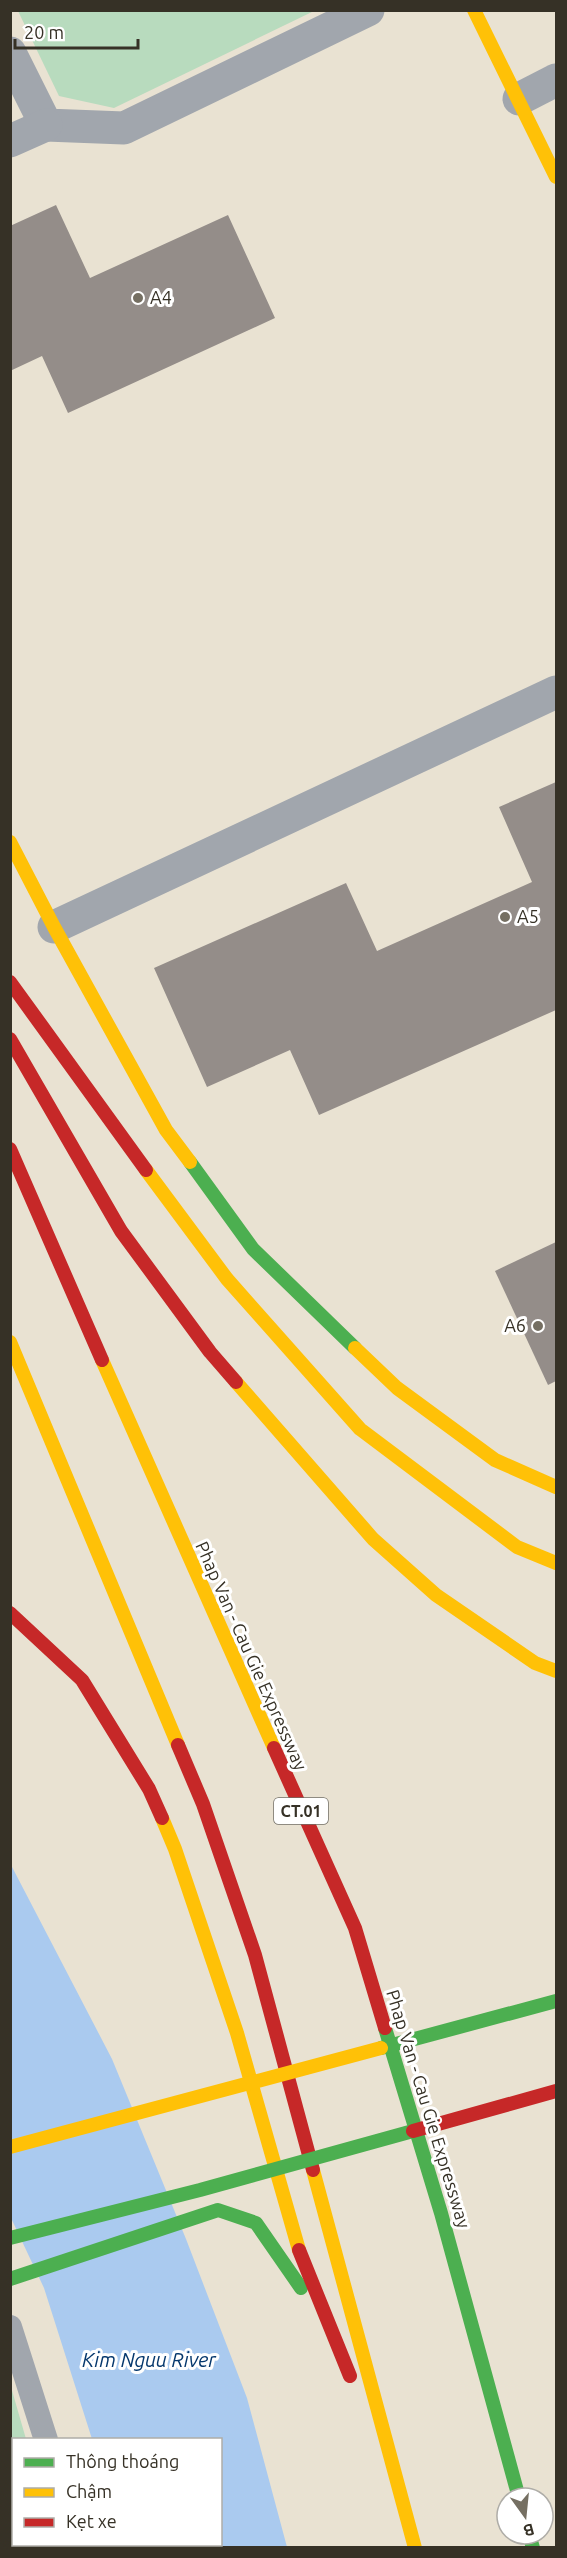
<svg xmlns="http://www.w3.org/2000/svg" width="567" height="2558" font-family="Ubuntu,sans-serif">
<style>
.green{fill:#b8dbbe}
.water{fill:#aacaef}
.building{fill:#948d89}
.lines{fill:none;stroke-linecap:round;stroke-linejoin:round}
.lane{stroke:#a1a6ad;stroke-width:24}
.street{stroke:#a1a6ad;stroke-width:33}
.fast{stroke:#4caf50;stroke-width:14}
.slow{stroke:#ffc107;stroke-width:14}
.jam{stroke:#c62828;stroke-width:14}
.fast-bridge{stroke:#4caf50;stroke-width:14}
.slow-bridge{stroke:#ffc107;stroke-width:14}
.jam-bridge{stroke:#c62828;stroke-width:14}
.poi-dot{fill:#756f62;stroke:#fff;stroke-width:2}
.labels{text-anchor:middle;stroke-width:6;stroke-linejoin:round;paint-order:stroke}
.shield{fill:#fff;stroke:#726f67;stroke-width:1.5}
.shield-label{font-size:16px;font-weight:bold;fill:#363126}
.poi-label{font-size:18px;fill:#363126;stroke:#fff;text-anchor:start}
.street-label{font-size:18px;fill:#363126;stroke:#fff}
.water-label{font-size:20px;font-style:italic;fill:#06386d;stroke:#fff}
</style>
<rect width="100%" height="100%" fill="#e9e2d2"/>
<g class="green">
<path d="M18,11H314L114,108L59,96Z"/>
<path d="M11,2387L26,2439L14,2440V2544L58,2545V2547H11Z"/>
</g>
<path class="water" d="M11,1865L112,2059L186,2239L247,2398L287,2547H121L120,2545L220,2544V2440L92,2439L44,2288L11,2218Z"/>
<g class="building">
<path d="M56,205L90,278L228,215L275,318L68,413L42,356L10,371V226Z"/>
<path d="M556,782V1010L319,1115L290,1050L207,1087L154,968L346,883L377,951L532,882L499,807Z"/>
<path d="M556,1242V1381L548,1385L495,1271Z"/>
</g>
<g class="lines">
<g class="lane">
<path d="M10,2327L46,2440"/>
<path d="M81,2544L82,2548"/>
</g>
<g class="street">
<path d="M10,53L46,125L124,128L368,10"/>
<path d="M519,99L556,80"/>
<path d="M10,141L46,125"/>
<path d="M54,927L556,692"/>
</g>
<g class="fast">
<path d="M190,1162L253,1249L355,1348"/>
<path d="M385,2028L441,2213L519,2498"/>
<path d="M10,2279L218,2210L256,2223L301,2288"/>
<path d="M529,2534L533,2548"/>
</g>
<g class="slow">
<path d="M474,10L556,177"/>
<path d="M10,842L54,927L166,1130L190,1162"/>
<path d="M146,1170L227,1279L360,1429L517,1547L556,1563"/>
<path d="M10,1342L178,1745"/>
<path d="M355,1348L397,1388L495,1460L556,1487"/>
<path d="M102,1360L274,1748"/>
<path d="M236,1382L373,1539L436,1595L535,1663L556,1671"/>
<path d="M162,1818L175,1849L237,2033L299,2250"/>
<path d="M313,2170L415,2548"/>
</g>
<g class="jam">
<path d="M10,982L146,1170"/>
<path d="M10,1039L121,1231L210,1352L236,1382"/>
<path d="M10,1149L102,1360"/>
<path d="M10,1613L82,1680L149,1789L162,1818"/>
<path d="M178,1745L203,1804L255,1955L313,2170"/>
<path d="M274,1748L355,1928L385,2028"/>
<path d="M299,2250L350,2376"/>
</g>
<g class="fast-bridge">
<path d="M381,2048L556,2001"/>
<path d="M10,2238L200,2190L413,2131"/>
</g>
<path class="slow-bridge" d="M10,2147L381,2048"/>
<path class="jam-bridge" d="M413,2131L556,2091"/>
</g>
<g class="poi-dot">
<circle cx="138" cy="298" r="6"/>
<circle cx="505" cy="917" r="6"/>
<circle cx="538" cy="1326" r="6"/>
</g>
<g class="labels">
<rect class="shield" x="274" y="1798" width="54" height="26" rx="4.5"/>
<g class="shield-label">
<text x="301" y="1817">CT.01</text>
</g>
<g class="poi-label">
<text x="150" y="304">A4</text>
<text x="517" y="923">A5</text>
<text x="526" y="1332" text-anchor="end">A6</text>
</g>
<g class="street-label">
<text transform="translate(251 1656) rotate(66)" y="6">Phap Van - Cau Gie Expressway</text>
<text transform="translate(428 2109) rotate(73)" y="6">Phap Van - Cau Gie Expressway</text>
</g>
<g class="water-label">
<text x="149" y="2367">Kim Nguu River</text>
</g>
</g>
<rect width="567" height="2558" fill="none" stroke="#363126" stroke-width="24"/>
<rect x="12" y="2438" width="210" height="108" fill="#ffffff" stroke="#afada8" stroke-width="1.5"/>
<rect x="24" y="2458" width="30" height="9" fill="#4caf50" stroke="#afada8" stroke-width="1.5"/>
<text x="66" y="2468" font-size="18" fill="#363126">Thông thoáng</text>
<rect x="24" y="2488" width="30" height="9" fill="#ffc107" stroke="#afada8" stroke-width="1.5"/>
<text x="66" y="2498" font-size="18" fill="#363126">Chậm</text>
<rect x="24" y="2518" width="30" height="9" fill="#c62828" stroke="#afada8" stroke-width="1.5"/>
<text x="66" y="2528" font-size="18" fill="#363126">Kẹt xe</text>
<g transform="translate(525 2516) rotate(165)"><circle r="28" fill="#ffffff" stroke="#afada8" stroke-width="1.5"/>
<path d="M0-4.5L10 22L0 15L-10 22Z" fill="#756f62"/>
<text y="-9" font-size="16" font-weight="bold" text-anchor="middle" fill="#363126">B</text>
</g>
<path d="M15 39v9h123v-9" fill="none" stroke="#363126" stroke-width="3"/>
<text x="24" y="39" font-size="18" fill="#363126" stroke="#ffffff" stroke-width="4.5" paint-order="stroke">20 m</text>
</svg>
